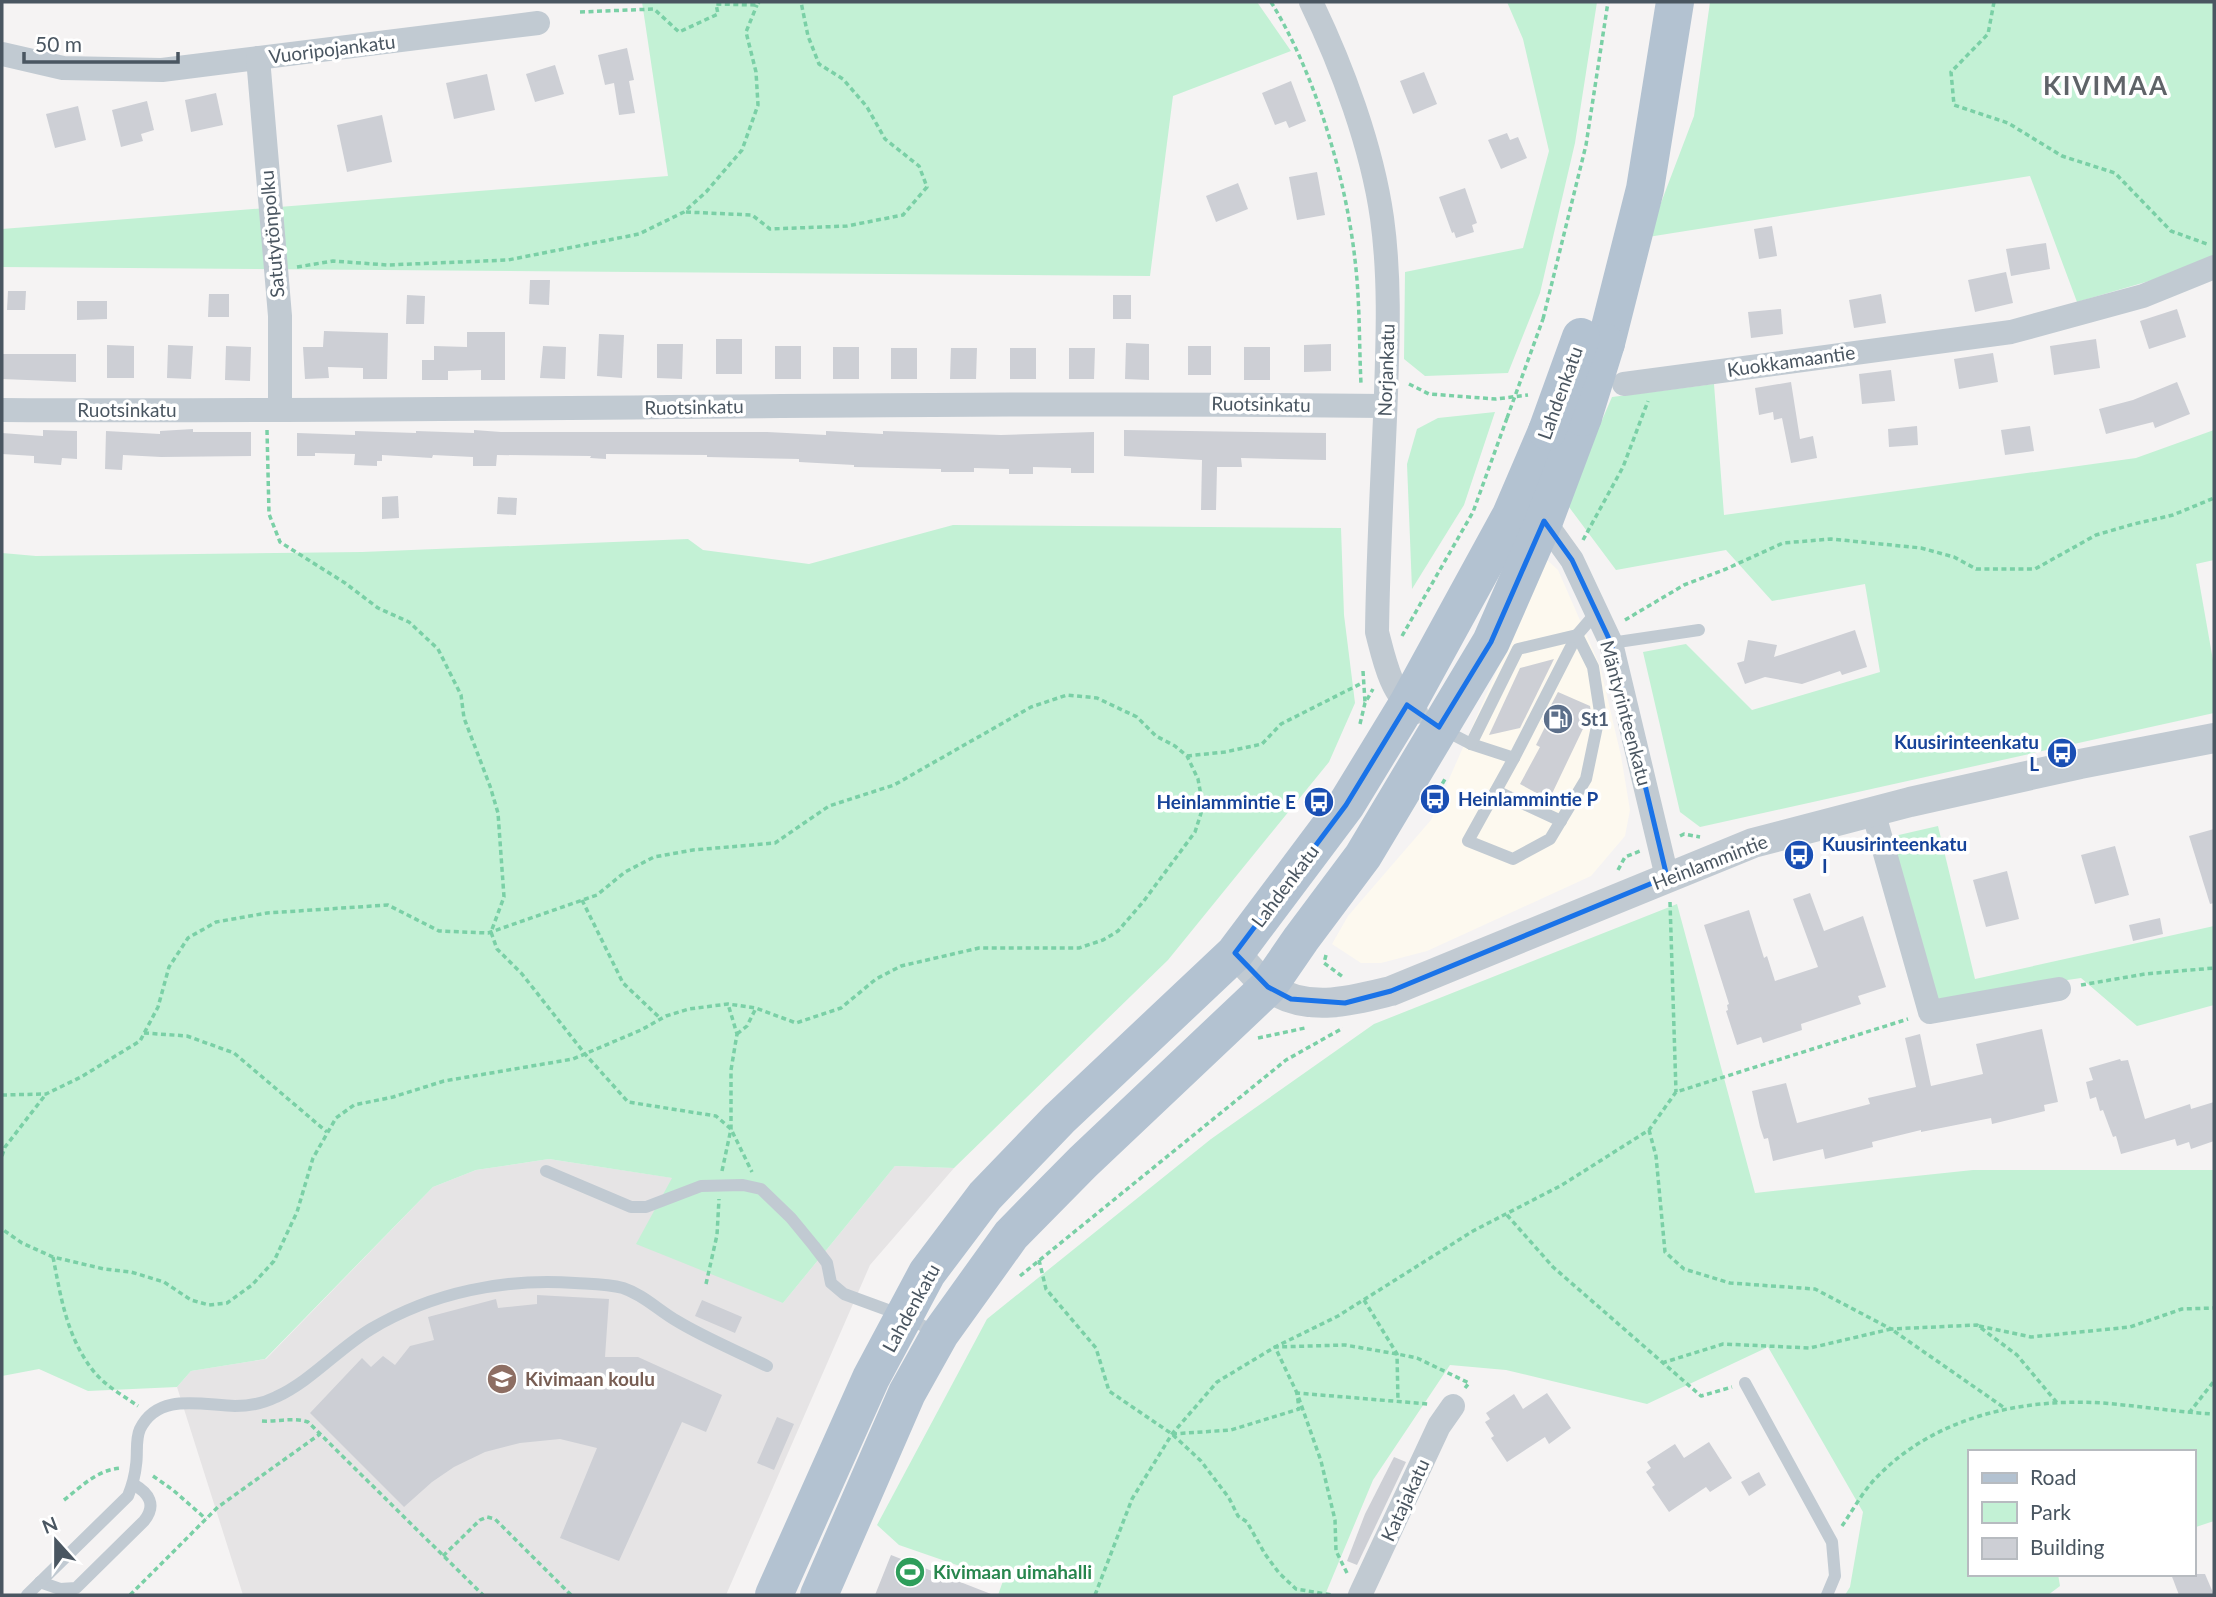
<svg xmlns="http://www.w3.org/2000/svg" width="2216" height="1597" font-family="Lato,sans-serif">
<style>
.commercial{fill:#fdf9ef}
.education{fill:#e6e4e5}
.green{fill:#c3f1d5}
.building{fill:#cdcfd5}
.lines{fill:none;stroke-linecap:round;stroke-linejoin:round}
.path{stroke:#7ad0a6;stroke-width:3.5;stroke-dasharray:5 3.5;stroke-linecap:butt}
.service{stroke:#c1cad2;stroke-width:12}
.minor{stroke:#c1cad2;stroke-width:24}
.tertiary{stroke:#c1cad2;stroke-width:30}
.primary{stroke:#b3c2d1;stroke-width:38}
.path-bridge{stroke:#7ad0a6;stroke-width:3.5;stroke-dasharray:5 3.5;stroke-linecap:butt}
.primary-bridge{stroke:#b3c2d1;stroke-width:38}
.marked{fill:none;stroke:#1a73e8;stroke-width:5;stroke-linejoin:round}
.labels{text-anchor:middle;stroke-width:7;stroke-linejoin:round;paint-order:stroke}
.street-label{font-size:19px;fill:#4a5661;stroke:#fff}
.service-label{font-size:19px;font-weight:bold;fill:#4e5e75;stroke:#fff;text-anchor:start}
.transit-label{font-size:19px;font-weight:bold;fill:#164399;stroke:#fff;text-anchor:end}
.education-label{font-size:19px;font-weight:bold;fill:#785e54;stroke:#fff;text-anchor:start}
.leisure-label{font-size:19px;font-weight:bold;fill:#27864d;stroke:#fff;text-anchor:start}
.district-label{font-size:26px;font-weight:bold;letter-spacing:2px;fill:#5f6368;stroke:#fff}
</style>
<rect width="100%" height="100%" fill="#f5f3f3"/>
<path class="commercial" d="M1546,559L1558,570L1600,666L1621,756L1630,810L1625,836L1591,876L1427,951L1381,963H1361L1332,944L1348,916L1431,820Z"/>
<path class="education" d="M549,1159L673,1178L783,1303L895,1166L954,1168L870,1265L726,1595H243L177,1387L191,1371L266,1359L433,1187L476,1170Z"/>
<g class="green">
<path d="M642,2H1257L1291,51L1173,96L1150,276L2,267V229L668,176Z"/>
<path d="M1507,2H1597L1575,143L1540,293L1508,373L1425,376L1404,359L1405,272L1523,248L1549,151L1523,39Z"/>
<path d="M1710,2H2214V256L2163,277L2077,302L2030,176L1648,237L1694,116Z"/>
<path d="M1714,384L1724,515L2136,458L2214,430V560L2196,564L2214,666V713L1700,827L1680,812L1643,652L1686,644L1752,710L1880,672L1865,584L1772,601L1726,550L1616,570L1566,503L1612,397Z"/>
<path d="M1495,412L1464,505L1412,589L1407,464L1417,429L1438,418Z"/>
<path d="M953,525L1341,528L1344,615L1355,703L1329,762L1168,960L954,1168L895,1166L783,1303L636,1244L672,1178L549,1159L476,1170L433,1187L265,1359L191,1371L177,1387L88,1391L39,1369L2,1376V553L36,556L362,552L688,539L703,550L809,564Z"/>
<path d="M1938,826L1975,979L2214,926V1005L2137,1026L2081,978L1937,999L1890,837Z"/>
<path d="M1677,904L1755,1193L1973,1170H2214V1521L2193,1528V1452H1969V1574H2058L2060,1586L2048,1595H1845L1850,1587L1863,1512L1768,1347L1647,1404L1506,1370L1450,1365L1373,1480L1325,1595H998L1003,1581L899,1545L877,1525L987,1319L1211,1139L1374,1024Z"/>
</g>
<g class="building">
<path d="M627,48L634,80L629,81L635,113L619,115L614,83L605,85L598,55Z"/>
<path d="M555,65L564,94L535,102L526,74Z"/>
<path d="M1424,72L1437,104L1413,114L1400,81Z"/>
<path d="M487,74L495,110L454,119L446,83Z"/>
<path d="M1291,81L1306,121L1289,128L1286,121L1275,125L1262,93Z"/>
<path d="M216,93L223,125L191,132L185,100Z"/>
<path d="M147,101L154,130L141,134L143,141L121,147L112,110Z"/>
<path d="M78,106L86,140L55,148L46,114Z"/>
<path d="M382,115L392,162L347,172L337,125Z"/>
<path d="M1507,133L1510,140L1518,137L1527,158L1501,169L1488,140Z"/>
<path d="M1317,172L1325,215L1297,220L1289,177Z"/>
<path d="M1238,183L1248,209L1216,222L1206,196Z"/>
<path d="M1465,188L1477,223L1472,225L1474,232L1456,238L1454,232L1452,233L1439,197Z"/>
<path d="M1772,226L1777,256L1759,259L1754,229Z"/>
<path d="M2046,243L2050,269L2011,276L2006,249Z"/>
<path d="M2006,272L2013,303L1975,312L1968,280Z"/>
<path d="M530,280H550L549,305L529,304Z"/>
<path d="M8,291H26L25,310H7Z"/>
<path d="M209,294H229V317H208Z"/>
<path d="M1881,294L1886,323L1854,328L1849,300Z"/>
<path d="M407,295L425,296L424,324H406Z"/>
<rect x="1113" y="295" width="18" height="24"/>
<path d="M77,301H107V319L77,320Z"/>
<path d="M1781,309L1783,334L1751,338L1748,312Z"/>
<path d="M2177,309L2186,337L2149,349L2140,321Z"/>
<path d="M324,331L388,333L387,379H363V368L328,367L329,378L305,379L303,347H323Z"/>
<path d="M467,332H505V380H481V370L448,371V380H422V360H434V346L467,347Z"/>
<path d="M599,334L624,335L622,378L597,376Z"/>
<rect x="716" y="339" width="26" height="35"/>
<path d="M2096,339L2100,368L2054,375L2050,346Z"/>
<path d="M1126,343L1149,344V380L1125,379Z"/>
<path d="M657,344H683L682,379L657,378Z"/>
<path d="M1331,344V371L1304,372V345Z"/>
<path d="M107,345L134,346V378H107Z"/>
<path d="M168,345L193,346L191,379L167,378Z"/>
<path d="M226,346L251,347L250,381L225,380Z"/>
<path d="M543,346L566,347L565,379L540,378Z"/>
<rect x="775" y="346" width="26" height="33"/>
<rect x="1188" y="346" width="23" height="29"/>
<rect x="833" y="347" width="26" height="32"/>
<rect x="1244" y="347" width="26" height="33"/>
<rect x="891" y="348" width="26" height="31"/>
<path d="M951,348H977L976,379H950Z"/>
<rect x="1010" y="348" width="26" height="31"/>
<path d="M1069,348H1095L1094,379H1069Z"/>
<path d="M1993,353L1998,382L1959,389L1954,359Z"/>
<path d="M2,354H76V382L2,379Z"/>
<path d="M1891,370L1895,401L1862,404L1859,374Z"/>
<path d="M1791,382L1800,439L1813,436L1817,458L1791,463L1782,418L1774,420L1773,412L1759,415L1755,388Z"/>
<path d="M2177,382L2190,414L2155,428L2153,422L2106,434L2099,409L2133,400Z"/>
<path d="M1917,426L1918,445L1889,447L1888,429Z"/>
<path d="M2030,426L2034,451L2005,455L2001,430Z"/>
<path d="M193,429V432H251V456L161,457L123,455L122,470L105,469L106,431L160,434V431Z"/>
<path d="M43,430L77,431V459L62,458L61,465L34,463V456L2,454V433L43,436Z"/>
<path d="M474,430L501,432H767L826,435V431L883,434V431L1001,435L1094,432V473H1071V468L1033,467V474H1009V469L974,468V472H941V469L854,467V465L799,462V459L707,457V455L606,454V459L590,458L591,456L497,455L496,466H473V457L433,455L432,458L382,455V461H377V466L354,465L355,454L315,453V456H297V433L355,435V431L416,433V431L474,433Z"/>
<path d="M1124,430L1326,433V460L1241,458L1242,467H1217L1216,510H1201L1202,460L1124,456Z"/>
<path d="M398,496L399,518L382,519V497Z"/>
<path d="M498,497L517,498L516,515L497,514Z"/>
<path d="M1855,630L1867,667L1842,675L1840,671L1802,684L1765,677L1745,684L1737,663L1744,661L1748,640L1777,645L1774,657Z"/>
<path d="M1554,659L1520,728L1489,735L1520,668Z"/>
<path d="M1558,692L1590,706L1591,712L1549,800L1520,784L1540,747L1536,745L1548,721L1542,722Z"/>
<path d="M2214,829V903L2210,904L2189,836Z"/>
<path d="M2115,846L2129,895L2095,904L2081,855Z"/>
<path d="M2007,871L2019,919L1986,927L1973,880Z"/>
<path d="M1810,893L1824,931L1863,916L1886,987L1858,996L1861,1004L1801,1024L1802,1030L1763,1043L1761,1037L1737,1045L1726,1011L1728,1010L1727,1005L1729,1004L1704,925L1749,910L1764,958L1767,956L1775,981L1818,967L1793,899Z"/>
<path d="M2160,918L2163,934L2133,941L2129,925Z"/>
<path d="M2042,1029L2058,1102L2044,1105L2045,1111L1992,1124L1991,1118L1921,1132V1130L1872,1142L1873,1147L1825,1159L1823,1149L1773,1161L1768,1138L1764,1139L1760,1127L1752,1091L1786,1083L1797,1123L1870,1104L1868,1098L1916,1087L1905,1038L1920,1034L1931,1086L1983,1074L1976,1044Z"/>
<path d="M2120,1059L2121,1061L2128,1060L2145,1119L2190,1104L2191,1109L2214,1102V1141L2191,1149L2189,1142L2177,1146L2175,1139L2121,1154L2116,1136L2113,1137L2103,1110L2100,1111L2096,1097L2090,1099L2086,1082L2093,1080L2089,1068Z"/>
<path d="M537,1295L609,1299L605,1357H638L722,1395L706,1432L682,1422L619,1561L560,1538L597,1448L560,1439L520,1443L485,1452L454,1467L432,1482L404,1507L310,1413L362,1358L371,1367L383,1356L395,1365L410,1346L434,1340L428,1317L496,1299L498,1308L537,1304Z"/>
<path d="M702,1300L742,1317L735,1333L695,1316Z"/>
<path d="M1547,1393L1571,1428L1549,1444L1545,1437L1507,1462L1491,1438L1494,1436L1485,1422L1490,1419L1486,1413L1514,1394L1523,1409Z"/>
<path d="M777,1417L794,1424L774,1470L757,1463Z"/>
<path d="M1709,1442L1732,1478L1710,1492L1706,1487L1669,1512L1652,1487L1655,1485L1646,1472L1651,1468L1647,1462L1675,1444L1684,1458Z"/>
<path d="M1394,1457L1406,1462L1357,1565L1347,1561L1365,1514Z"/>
<path d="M1759,1472L1766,1485L1749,1496L1741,1482Z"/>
<path d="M891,1555L991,1594V1595H875Z"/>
<path d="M2171,1574H2205L2214,1595H2179Z"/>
</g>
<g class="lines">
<g class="path">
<path d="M1271,2C1315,73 1346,178 1355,260C1360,301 1359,343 1361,384"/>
<path d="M1994,2L1988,34L1951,72L1954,105L2008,123L2062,156L2115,173L2171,231L2207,244"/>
<path d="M580,12L654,9L679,32L718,14L716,4L757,5L759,2"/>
<path d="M686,212L752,215L770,229L847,226L903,215L927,187L919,166L885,139L867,107L843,79L819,64L808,36L801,2"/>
<path d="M297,267L333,261L388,265L508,260L639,234L684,212L706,192L742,150L758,105L756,72L746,32L757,5"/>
<path d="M1543,319L1586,145L1608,2"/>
<path d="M1409,384L1429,394L1496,399L1528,395"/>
<path d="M267,430L269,514L280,542L345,583L378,608L409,622L438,649L461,695L464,718L490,786L498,813L504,897L491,932L497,949L522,974L585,1054L628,1102L716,1116L731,1129L752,1172"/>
<path d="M1583,540L1623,467L1648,401"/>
<path d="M1625,620L1684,585L1726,569L1783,543L1831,539L1921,548L1954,557L1976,569H2035L2096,535L2134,524L2173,515L2214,498"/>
<path d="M1402,636L1473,512L1507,418"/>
<path d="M1363,671L1365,702"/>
<path d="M1360,724L1365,703L1373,689"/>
<path d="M1187,756L1225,752L1262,744L1281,724L1364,682"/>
<path d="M1430,806L1445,779"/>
<path d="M1680,836L1684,834L1700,837"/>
<path d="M1618,870L1625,857L1640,851"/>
<path d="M582,900L623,983L661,1019"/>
<path d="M1670,902L1676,1092"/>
<path d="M1326,955L1324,963L1343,977"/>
<path d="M2081,985L2145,974L2214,968"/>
<path d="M144,1033L187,1036L234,1053L327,1132"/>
<path d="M737,1034L747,1026L756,1008"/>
<path d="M1258,1038L1305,1028"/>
<path d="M2,1095L46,1094L81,1077L140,1041L158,1007L169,967L188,938L216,922L267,913L388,905L439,931L488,933L597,895L625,872L654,857L693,850L775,843L829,806L894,785L1031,707L1067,695L1097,698L1137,717L1156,736L1175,746L1187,756L1198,779L1203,807L1195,832L1143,902L1118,931L1103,940L1079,948H979L901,966L876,979L841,1008L796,1023L756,1008L728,1004L689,1009L666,1016L641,1030L573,1059L444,1081L393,1097L354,1105L336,1118L313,1158L297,1212L274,1261L252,1285L227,1303L209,1305L191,1300L164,1282L131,1272L104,1269L53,1257L22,1243L2,1229"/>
<path d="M1649,1130L1656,1156L1665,1252L1684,1269L1730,1283L1815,1289L1891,1329L1977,1325L2017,1355L2058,1404"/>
<path d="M2,1156L5,1147L46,1094"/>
<path d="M722,1171L731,1129V1070L737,1034L728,1004"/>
<path d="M1507,1215L1553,1267L1701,1396L1732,1387"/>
<path d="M53,1257C61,1298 67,1339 95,1373C107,1387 124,1396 138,1406"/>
<path d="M1039,1260L1046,1289L1096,1348L1109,1391L1172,1434L1201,1461L1229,1498L1238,1516L1247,1522L1265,1554L1279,1573L1296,1589L1332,1595"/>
<path d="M1020,1276L1286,1060L1343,1028"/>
<path d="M706,1284L717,1235L719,1199"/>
<path d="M1364,1300L1397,1354L1398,1401"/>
<path d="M1979,1326L2031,1337L2130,1327L2182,1309L2214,1308"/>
<path d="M1662,1363L1723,1344L1810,1348L1891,1329L2006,1409"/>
<path d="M2189,1413L2214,1381"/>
<path d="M262,1421C277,1422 293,1417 308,1422L483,1595"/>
<path d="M1172,1434L1231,1430L1299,1409L1297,1393L1428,1404"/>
<path d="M153,1476L173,1490L206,1519"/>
<path d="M64,1500C82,1486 98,1469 122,1468"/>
<path d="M1842,1526C1853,1510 1863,1491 1876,1478C1934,1417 2021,1398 2102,1403C2140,1406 2177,1412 2214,1414"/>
<path d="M443,1556L480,1520L487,1517L495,1519L571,1595"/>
<path d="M1347,1573L1336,1551L1335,1520L1321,1461L1297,1393L1275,1347L1345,1345L1397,1354L1417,1358L1469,1383L1465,1388"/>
<path d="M130,1595L218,1507L320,1434"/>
<path d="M1095,1595L1132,1499L1172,1434L1217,1382L1275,1347L1338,1316L1473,1231L1562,1185L1649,1130L1676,1092L1908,1019"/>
</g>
<g class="service">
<path d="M1611,643L1699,630"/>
<path d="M1442,729L1471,744L1514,758L1577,635L1596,613"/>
<path d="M1471,744L1518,649L1577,635L1593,667L1600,712L1586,779L1550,839L1513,859L1468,841L1514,758"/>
<path d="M1496,791L1561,821"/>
<path d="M546,1171L631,1207H646L701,1186L743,1185L761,1189L791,1218L814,1246L827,1263L831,1283L844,1294L904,1316L937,1333"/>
<path d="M1745,1383L1832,1542L1835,1576L1827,1595"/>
<path d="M40,1582L60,1589L76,1588L144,1521C157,1505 149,1493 133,1484"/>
<path d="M27,1595L128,1496C132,1486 135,1476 136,1465C138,1454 135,1440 140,1429C158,1392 201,1405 235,1406C249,1406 264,1403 276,1397C311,1381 338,1349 371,1329C433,1292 505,1278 575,1283C591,1284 608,1284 623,1288C644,1295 658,1310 677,1321C705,1338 737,1351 767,1366"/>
</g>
<g class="minor">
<path d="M1311,2C1342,66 1372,147 1382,218C1390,276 1388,334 1386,393C1383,472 1378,552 1377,632C1384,659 1391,695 1416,712"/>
<path d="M2,54L63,68L162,70L538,23"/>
<path d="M258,58L280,316V410"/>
<path d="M1624,384L2011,332L2143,296L2214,267"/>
<path d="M2,410C463,413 924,400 1385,406"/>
<path d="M1544,521L1572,560L1611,643L1667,877"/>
<path d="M1873,811L1930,1012L2059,989"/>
<path d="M1360,1595L1439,1426L1453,1406"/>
</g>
<path class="tertiary" d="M1235,953C1246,964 1257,979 1270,988C1308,1013 1350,1001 1391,991L1753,843L1910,802L2080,764L2214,738"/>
<g class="primary">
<path d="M1606,343L1645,189L1675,2"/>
<path d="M774,1595L871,1378L927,1273L985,1196L1059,1119L1235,953L1346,805L1407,705L1511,515L1547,431"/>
<path d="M819,1595L907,1393L940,1334L1011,1235L1083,1162L1268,987L1301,939L1363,856L1491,642L1544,521L1583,417"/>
</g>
<path class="path-bridge" d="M1507,418L1543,319"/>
<g class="primary-bridge">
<path d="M1583,417L1606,343"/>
<path d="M1547,431L1581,337"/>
</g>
</g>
<path class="marked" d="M1544,521L1572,560L1611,643L1667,877L1391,991L1345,1003L1291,999L1268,987L1235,953L1346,805L1407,705L1439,727L1491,642Z"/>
<defs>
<g id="fuel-disc" transform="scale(1.575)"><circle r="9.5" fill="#5c6f8a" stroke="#fff"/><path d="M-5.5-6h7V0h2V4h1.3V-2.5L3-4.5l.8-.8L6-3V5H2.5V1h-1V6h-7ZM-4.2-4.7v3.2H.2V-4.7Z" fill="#fff"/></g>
<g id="bus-disc" transform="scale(1.575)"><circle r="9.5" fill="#1a4fb4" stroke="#fff"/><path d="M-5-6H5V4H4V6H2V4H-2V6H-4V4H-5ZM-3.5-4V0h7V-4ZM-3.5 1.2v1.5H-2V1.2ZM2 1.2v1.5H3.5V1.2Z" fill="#fff"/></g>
<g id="school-disc" transform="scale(1.575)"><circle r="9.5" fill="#8d6e63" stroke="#fff"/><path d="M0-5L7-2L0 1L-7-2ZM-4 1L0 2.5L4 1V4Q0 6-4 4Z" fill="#fff"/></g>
<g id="stadium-disc" transform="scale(1.575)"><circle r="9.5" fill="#2e9e5b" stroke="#fff"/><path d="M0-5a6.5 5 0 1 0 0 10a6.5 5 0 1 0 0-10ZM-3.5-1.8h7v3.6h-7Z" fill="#fff"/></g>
</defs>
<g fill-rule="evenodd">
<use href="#fuel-disc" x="1558" y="719"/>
<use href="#bus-disc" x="2062" y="753"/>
<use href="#bus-disc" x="1435" y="799"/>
<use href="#bus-disc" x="1319" y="802"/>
<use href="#bus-disc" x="1799" y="855"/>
<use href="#school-disc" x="502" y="1379"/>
<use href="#stadium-disc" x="910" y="1572"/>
</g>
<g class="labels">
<g class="street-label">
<text transform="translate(332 49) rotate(-7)" y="7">Vuoripojankatu</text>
<text transform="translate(272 234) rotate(-95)" y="7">Satutytönpolku</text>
<text transform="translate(1791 361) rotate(-8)" y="7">Kuokkamaantie</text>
<text transform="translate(1386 370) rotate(-88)" y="7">Norjankatu</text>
<text transform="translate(1560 393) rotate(-70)" y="7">Lahdenkatu</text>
<text transform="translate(1261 404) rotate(1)" y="7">Ruotsinkatu</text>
<text transform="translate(694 407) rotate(-1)" y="7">Ruotsinkatu</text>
<text x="127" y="417">Ruotsinkatu</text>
<text transform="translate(1626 713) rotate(75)" y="7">Mäntyrinteenkatu</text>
<text transform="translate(1710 862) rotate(-21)" y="7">Heinlammintie</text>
<text transform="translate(1285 886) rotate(-53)" y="7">Lahdenkatu</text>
<text transform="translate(911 1308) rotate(-61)" y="7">Lahdenkatu</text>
<text transform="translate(1405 1500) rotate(-65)" y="7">Katajakatu</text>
</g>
<g class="service-label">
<text x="1581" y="726">St1</text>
</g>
<g class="transit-label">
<text x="2039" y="749">Kuusirinteenkatu<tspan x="2039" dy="22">L</tspan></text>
<text x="1458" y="806" text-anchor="start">Heinlammintie P</text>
<text x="1296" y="809">Heinlammintie E</text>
<text x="1822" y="851" text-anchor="start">Kuusirinteenkatu<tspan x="1822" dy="22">I</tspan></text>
</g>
<g class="education-label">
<text x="525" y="1386">Kivimaan koulu</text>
</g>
<g class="leisure-label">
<text x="933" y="1579">Kivimaan uimahalli</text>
</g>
<g class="district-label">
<text x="2106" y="95">KIVIMAA</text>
</g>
</g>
<rect width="2216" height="1597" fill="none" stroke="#4a5661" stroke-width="7"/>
<rect x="1968" y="1450" width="228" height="126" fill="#ffffff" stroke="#b7bbc0" stroke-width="2"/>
<rect x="1982" y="1473" width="35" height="10" fill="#b3c2d1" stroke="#b7bbc0" stroke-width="2"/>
<text x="2030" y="1485" font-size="21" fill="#4a5661">Road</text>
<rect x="1982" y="1502" width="35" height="21" fill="#c3f1d5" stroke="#b7bbc0" stroke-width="2"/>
<text x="2030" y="1520" font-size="21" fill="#4a5661">Park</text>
<rect x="1982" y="1538" width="35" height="21" fill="#cdcfd5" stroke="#b7bbc0" stroke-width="2"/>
<text x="2030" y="1555" font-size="21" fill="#4a5661">Building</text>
<g transform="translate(56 1541) rotate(339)" stroke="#ffffff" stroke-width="5" paint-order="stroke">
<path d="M0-5L12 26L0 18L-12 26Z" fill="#4a5661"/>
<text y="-10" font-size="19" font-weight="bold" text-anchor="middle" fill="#4a5661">N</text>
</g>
<path d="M24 52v10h154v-10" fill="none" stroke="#4a5661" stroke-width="3.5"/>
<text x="35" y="52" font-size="21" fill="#4a5661" stroke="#ffffff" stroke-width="5" paint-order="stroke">50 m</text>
</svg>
